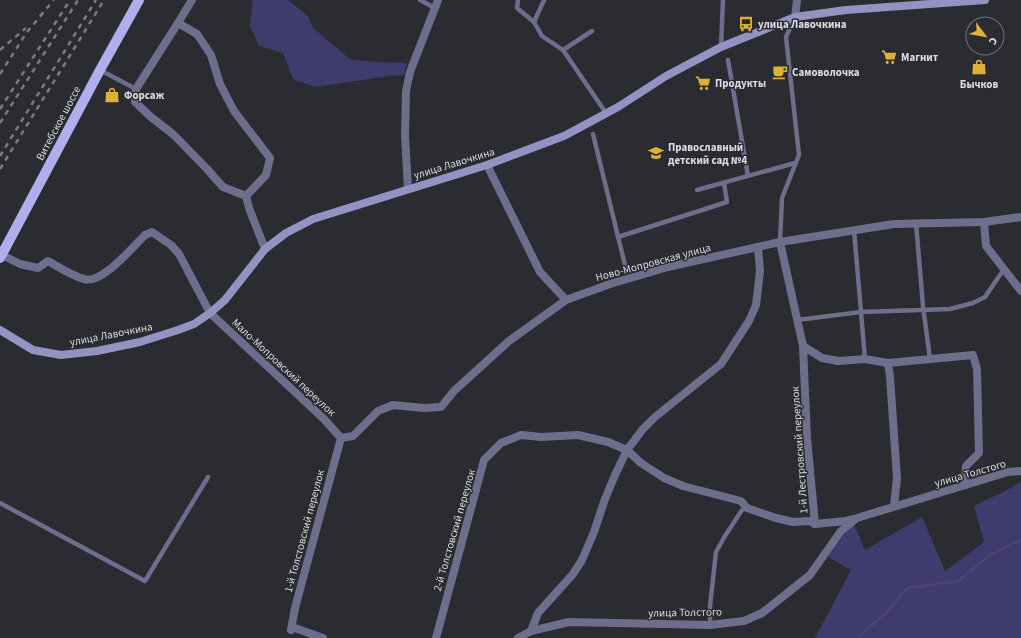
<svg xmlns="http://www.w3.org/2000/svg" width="1021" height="638" font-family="'Source Sans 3',sans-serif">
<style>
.green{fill:#3f3b6c}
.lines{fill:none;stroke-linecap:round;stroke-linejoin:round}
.stream{stroke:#4f426e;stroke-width:2.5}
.lane{stroke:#6e6d8c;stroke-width:4.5}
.street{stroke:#6e6d8c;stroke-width:8}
.secondary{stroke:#9392c2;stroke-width:8}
.primary{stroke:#b0aeed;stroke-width:10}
.rail{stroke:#7b7b81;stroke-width:2.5;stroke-dasharray:5 5;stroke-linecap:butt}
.labels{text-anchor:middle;stroke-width:3;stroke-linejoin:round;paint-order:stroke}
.poi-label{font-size:11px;font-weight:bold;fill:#dbdbe0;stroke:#2b2b32;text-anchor:start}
.street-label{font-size:11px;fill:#dbdbe0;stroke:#2b2b32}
</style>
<rect width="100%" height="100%" fill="#2b2b32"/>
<g class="green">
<path d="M253,0H288L308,16L313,28L350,59L376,62L407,63L404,75L390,76L315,87L293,79L283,53L259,46L250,26Z"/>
<path d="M1021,481V638H815L851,570L828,557L853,522L865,550L922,517L945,571L984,542L974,506L1011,488Z"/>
</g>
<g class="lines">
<path class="stream" d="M858,638L889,610L907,588L958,581L990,555L1021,540"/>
<g class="lane">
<path d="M420,0L435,8"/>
<path d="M518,0L517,8L534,22"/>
<path d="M544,0L534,22L542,36L563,50"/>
<path d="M592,31L563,50L606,113"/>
<path d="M721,47L723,0"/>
<path d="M728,60L748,176"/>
<path d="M100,70L136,89"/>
<path d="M593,134L625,265"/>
<path d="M697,190L795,163"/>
<path d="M916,223L923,306L930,359"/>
<path d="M854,230L865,359"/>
<path d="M618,237L727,202L724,183"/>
<path d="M780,242L782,198L799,155L786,37L795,17"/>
<path d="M797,320L861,312L950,309L973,303L985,297L1004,269"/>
<path d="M0,503L145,581L208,477"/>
<path d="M710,625V606L716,552L725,536L742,510L747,508"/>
</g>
<g class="street">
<path d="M192,0L178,23L136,89L135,102L151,117L174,135L207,169L223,187L246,196"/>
<path d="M795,17L797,0"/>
<path d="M178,23L197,34L211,55L220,84L234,111L270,158L266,175L246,196L249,208L265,249"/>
<path d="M487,165L540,272L566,300"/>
<path d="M408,189L405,135L406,91L410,72L438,0"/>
<path d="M984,222L986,246L1021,291"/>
<path d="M2,255L20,264L38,268L48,261C59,267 72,276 84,279C101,285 133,247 145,235L152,232L171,245L179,254L210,313L324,419L341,438"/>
<path d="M803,346L822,358L838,361L865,359L888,363L890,377L897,478L894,506"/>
<path d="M888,363L973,355L977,369L979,453L966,466L965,485"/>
<path d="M341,438L353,436L378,411L393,405L424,408L441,407L454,391L509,341L566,300L610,284L668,267L780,242L894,224L984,222L1021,217"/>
<path d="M815,524L846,521L854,519"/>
<path d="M292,627L323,638"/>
<path d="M291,630L295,608L341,438"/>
<path d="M531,631L538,613L573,574L582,560L594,532L605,499L615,475L627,450L643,429L655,417L721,364L749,321L756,305L760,271L758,247"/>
<path d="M436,638L484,460L501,443L521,435L541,437L578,435L608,442L627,450L641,463L664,478L683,486L741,501L747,508L776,518L793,522L809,521L815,524L807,438L803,346L780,242"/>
<path d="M518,638L531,631L569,622L710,625L744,621L762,613L810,575L841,531L857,518L1008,472L1021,471"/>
</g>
<path class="secondary" d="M0,330L33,350L61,355L97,351L140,342L178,330L194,324L210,313L225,300L265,249L286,233L313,219L487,165L564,136L618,107L666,76L721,47L795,17L846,10L985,0"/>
<path class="primary" d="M0,258L100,70L139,0"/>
<g class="rail">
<path d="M40,16L54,0"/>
<path d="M0,50L26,28"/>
<path d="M0,74L27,32L44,12"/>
<path d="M0,109L70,0"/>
<path d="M0,123L78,0"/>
<path d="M0,156L96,0"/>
<path d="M0,169L104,0"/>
</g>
</g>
<defs>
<g id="bus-bare" transform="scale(1.2)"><path d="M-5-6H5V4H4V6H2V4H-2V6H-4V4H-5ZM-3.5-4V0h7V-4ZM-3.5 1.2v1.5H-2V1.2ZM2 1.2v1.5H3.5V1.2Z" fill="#deb133" stroke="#2b2b32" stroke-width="2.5" paint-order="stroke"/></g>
<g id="supermarket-bare" transform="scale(1.2)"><path d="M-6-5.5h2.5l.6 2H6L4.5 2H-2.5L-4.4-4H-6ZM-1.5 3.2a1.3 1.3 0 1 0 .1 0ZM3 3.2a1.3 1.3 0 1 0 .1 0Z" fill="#deb133" stroke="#2b2b32" stroke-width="2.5" paint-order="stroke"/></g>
<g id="shop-bare" transform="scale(1.2)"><path d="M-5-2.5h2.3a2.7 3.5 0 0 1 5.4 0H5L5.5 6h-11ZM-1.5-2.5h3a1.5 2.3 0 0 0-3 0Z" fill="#deb133" stroke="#2b2b32" stroke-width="2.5" paint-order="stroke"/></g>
<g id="cafe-bare" transform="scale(1.2)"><path d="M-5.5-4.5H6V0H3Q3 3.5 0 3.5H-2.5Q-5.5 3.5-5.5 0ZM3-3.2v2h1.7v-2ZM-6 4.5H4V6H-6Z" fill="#deb133" stroke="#2b2b32" stroke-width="2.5" paint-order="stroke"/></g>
<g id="school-bare" transform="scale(1.2)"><path d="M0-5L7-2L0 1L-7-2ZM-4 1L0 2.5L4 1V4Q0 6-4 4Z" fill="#deb133" stroke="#2b2b32" stroke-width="2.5" paint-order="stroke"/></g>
</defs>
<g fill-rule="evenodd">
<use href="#bus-bare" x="746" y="24"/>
<use href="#supermarket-bare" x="889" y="57"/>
<use href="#shop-bare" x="979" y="67"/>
<use href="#cafe-bare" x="780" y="72"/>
<use href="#supermarket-bare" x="703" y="83"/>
<use href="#shop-bare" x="112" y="95"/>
<use href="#school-bare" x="656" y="153"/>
</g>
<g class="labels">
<g class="poi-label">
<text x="758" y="28">улица Лавочкина</text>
<text x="901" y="61">Магнит</text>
<text x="792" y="76">Самоволочка</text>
<text x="715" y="87">Продукты</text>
<text x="979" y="88" text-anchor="middle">Бычков</text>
<text x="124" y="99">Форсаж</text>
<text x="668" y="151">Православный<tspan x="668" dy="13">детский сад №4</tspan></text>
</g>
<g class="street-label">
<text transform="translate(58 123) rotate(-62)" y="4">Витебское шоссе</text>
<text transform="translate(454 163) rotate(-17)" y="4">улица Лавочкина</text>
<text transform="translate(653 262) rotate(-15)" y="4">Ново-Мопровская улица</text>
<text transform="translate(111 334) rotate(-11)" y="4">улица Лавочкина</text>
<text transform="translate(284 367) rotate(43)" y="4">Мало-Мопровский переулок</text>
<text transform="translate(799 450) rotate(-94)" y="4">1-й Лестровский переулок</text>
<text transform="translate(970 473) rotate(-16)" y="4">улица Толстого</text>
<text transform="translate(454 530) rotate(-74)" y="4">2-й Толстовский переулок</text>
<text transform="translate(304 531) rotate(-75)" y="4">1-й Толстовский переулок</text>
<text transform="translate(685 612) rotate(-1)" y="4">улица Толстого</text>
</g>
</g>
<g transform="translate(985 36) rotate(122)"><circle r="19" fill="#2b2b32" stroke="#717178"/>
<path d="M0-3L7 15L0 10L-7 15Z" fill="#deb133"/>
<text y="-6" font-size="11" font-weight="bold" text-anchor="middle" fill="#dbdbe0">С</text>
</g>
</svg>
